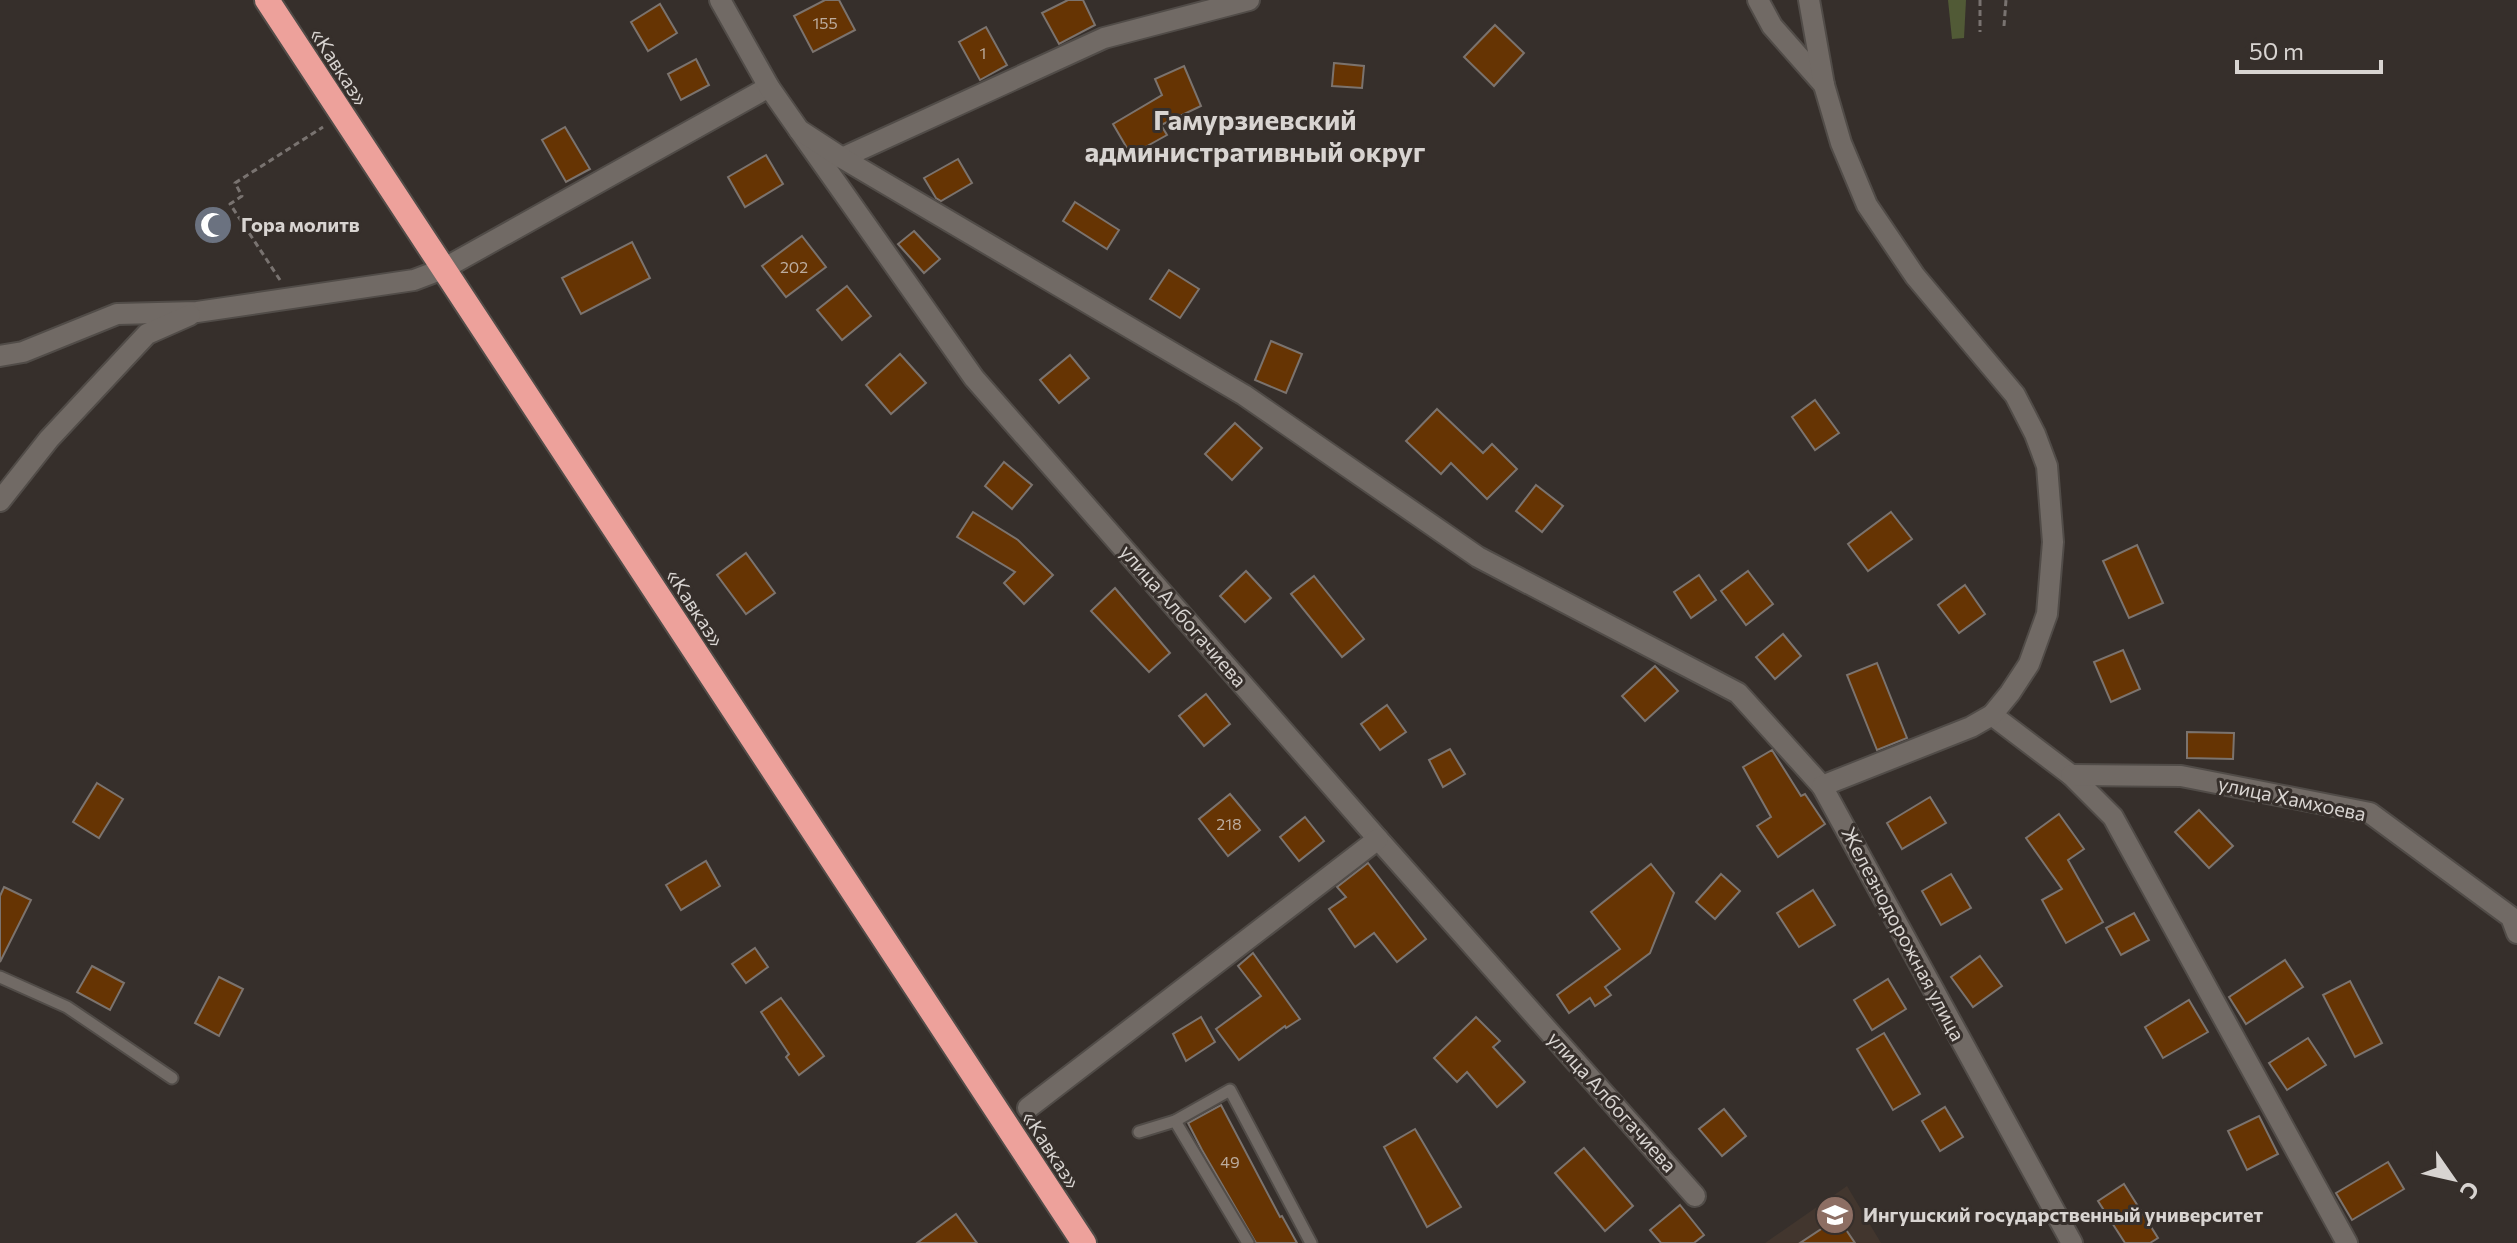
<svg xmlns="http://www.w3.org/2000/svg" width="2517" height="1243" font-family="Commissioner,sans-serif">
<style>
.built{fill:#42362e}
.green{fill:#515a36}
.building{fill:#663403;stroke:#7b736e;stroke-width:2}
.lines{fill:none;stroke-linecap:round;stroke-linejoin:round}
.lane-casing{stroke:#514c48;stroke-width:15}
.street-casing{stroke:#514c48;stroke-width:24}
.secondary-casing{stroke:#514c48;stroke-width:24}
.highway-casing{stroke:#514c48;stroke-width:28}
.path{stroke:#797370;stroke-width:3;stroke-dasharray:6 4;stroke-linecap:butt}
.lane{stroke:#716a65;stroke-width:11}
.street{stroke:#716a65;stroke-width:20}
.secondary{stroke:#716a65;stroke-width:20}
.highway{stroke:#eda19b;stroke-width:24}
.labels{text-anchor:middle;stroke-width:6;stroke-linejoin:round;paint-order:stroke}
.number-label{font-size:16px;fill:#bcac9e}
.street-label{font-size:20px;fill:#d8d4d1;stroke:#362f2b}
.poi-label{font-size:20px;font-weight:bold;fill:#d8d4d1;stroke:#362f2b;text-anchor:start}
.district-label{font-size:28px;font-weight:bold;fill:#d8d4d1;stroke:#362f2b}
</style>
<rect width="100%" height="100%" fill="#362f2b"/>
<path class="built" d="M1847,1186L1881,1243H1765Z"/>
<path class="green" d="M1948,0H1966L1964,38L1952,39Z"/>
<g class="building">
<path d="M825,0H839L855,30L813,52L794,16Z"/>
<path d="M1068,0H1083L1095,25L1059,44L1042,13Z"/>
<path d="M660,4L677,33L648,51L631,22Z"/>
<path d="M1495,25L1524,53L1494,86L1464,57Z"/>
<path d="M986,27L1007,65L980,80L959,42Z"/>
<path d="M696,59L709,85L681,100L668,74Z"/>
<path d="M1334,63L1364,66L1362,88L1332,86Z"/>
<path d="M1184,66L1201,106L1161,125L1167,135L1131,155L1113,124L1162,95L1155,79Z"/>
<path d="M565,127L590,169L566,182L542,140Z"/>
<path d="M766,155L783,184L745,207L728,177Z"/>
<path d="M958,159L972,183L941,201L936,198L924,178Z"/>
<path d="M1075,202L1119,230L1107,249L1063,221Z"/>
<path d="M914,231L940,259L924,273L898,244Z"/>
<path d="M802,236L826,267L786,297L762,266Z"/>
<path d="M632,242L650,278L581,314L562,278Z"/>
<path d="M1169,270L1199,289L1180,318L1150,299Z"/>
<path d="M847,286L871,316L842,340L817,310Z"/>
<path d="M1271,341L1302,354L1286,393L1255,380Z"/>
<path d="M900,354L926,383L891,414L866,385Z"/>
<path d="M1070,355L1089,378L1059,403L1040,380Z"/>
<path d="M1815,400L1839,433L1815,450L1792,417Z"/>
<path d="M1437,409L1483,453L1492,444L1517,469L1487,499L1451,463L1441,474L1406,441Z"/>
<path d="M1235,423L1262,448L1232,480L1205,454Z"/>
<path d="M1004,462L1032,485L1012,509L985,486Z"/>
<path d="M1536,485L1563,506L1542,532L1516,511Z"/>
<path d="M973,512L1018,540L1053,575L1024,604L1004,583L1015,572L957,537Z"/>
<path d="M1891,512L1912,539L1868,571L1848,544Z"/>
<path d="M2137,545L2163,603L2129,618L2103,561Z"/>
<path d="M746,553L775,593L746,614L717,575Z"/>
<path d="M1246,571L1271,598L1245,622L1220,596Z"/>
<path d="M1748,571L1773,604L1746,625L1721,591Z"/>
<path d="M1699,575L1716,600L1691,618L1674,592Z"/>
<path d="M1314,576L1364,639L1342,657L1291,594Z"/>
<path d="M1965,585L1985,614L1959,633L1938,605Z"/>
<path d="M1115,588L1170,653L1149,672L1091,611Z"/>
<path d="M1783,634L1801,656L1775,679L1756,657Z"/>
<path d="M2123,650L2140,689L2111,702L2094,662Z"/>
<path d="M1877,663L1907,738L1877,750L1847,675Z"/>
<path d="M1655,666L1678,691L1645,721L1622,696Z"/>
<path d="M1206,694L1230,724L1204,746L1179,716Z"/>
<path d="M1387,705L1406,732L1380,750L1361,724Z"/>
<path d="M2187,732L2234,733L2233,759L2187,758Z"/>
<path d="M1450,749L1465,774L1443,787L1429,760Z"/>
<path d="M1772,750L1801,796L1805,794L1825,824L1778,857L1757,826L1771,817L1743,767Z"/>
<path d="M97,783L123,799L99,838L73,822Z"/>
<path d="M1230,794L1260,830L1228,856L1199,819Z"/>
<path d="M1930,797L1946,823L1902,849L1887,823Z"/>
<path d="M2199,810L2233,846L2209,868L2175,832Z"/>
<path d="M2059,814L2084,849L2068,860L2103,922L2066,943L2042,900L2062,889L2026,838Z"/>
<path d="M1305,817L1324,841L1299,861L1280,837Z"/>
<path d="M706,861L720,886L681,910L666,885Z"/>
<path d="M1368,863L1426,939L1397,962L1374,933L1355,947L1329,909L1346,897L1337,887Z"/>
<path d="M1651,864L1674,893L1650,953L1605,987L1611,995L1595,1006L1590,998L1569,1013L1557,995L1620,949L1591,912Z"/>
<path d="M1721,874L1740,891L1715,919L1696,902Z"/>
<path d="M1951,874L1971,908L1941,925L1922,891Z"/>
<path d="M4,887L31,900L0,962V896Z"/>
<path d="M1813,890L1835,925L1799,947L1777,913Z"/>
<path d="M2134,913L2149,940L2121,955L2106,928Z"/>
<path d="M755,948L768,967L746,983L732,964Z"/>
<path d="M1253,953L1300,1019L1286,1028L1285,1026L1239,1060L1216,1029L1261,996L1238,966Z"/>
<path d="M1980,956L2002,986L1973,1007L1951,977Z"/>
<path d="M2285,960L2303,987L2246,1024L2229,997Z"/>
<path d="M92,966L124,983L110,1010L77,992Z"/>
<path d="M219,977L243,989L219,1036L195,1023Z"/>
<path d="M1888,979L1906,1009L1872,1030L1854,1000Z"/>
<path d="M2350,981L2382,1043L2355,1057L2323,995Z"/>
<path d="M781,998L824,1056L799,1075L786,1057L789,1054L761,1012Z"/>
<path d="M2189,1000L2208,1032L2163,1058L2145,1027Z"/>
<path d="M1201,1017L1215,1042L1186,1061L1173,1034Z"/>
<path d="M1476,1017L1500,1041L1493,1047L1525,1082L1497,1107L1467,1072L1457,1082L1434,1058Z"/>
<path d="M1884,1033L1920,1094L1893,1110L1857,1049Z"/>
<path d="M2308,1038L2326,1065L2287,1090L2269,1063Z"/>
<path d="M1221,1105L1280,1217L1282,1216L1297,1243H1256L1202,1150L1188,1123Z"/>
<path d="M1945,1107L1963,1137L1940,1151L1922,1121Z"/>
<path d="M1724,1109L1746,1136L1722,1156L1699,1129Z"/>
<path d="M2259,1116L2278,1154L2247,1170L2228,1131Z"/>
<path d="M1415,1129L1461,1207L1427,1227L1384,1147Z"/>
<path d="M1584,1148L1633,1206L1605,1231L1555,1173Z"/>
<path d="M2388,1162L2404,1189L2352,1220L2336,1193Z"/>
<path d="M2124,1184L2158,1238L2150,1243H2125L2098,1201Z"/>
<path d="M1680,1205L1704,1235L1694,1243H1661L1650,1230Z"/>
<path d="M956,1214L977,1243H917Z"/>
<path d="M1838,1218L1855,1243H1800Z"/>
</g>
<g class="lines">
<g class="lane-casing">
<g id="lane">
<path d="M0,977L67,1007L172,1078"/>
<path d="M1175,1121L1230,1090L1311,1243"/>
<path d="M1139,1132L1175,1121L1248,1243"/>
</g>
</g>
<g class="street-casing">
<g id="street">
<path d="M1758,0L1772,26L1824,85"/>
<path d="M799,130L974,378L1378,839L1695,1196"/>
<path d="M842,158L1104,38L1249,0"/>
<path d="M0,356L23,352L117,314L197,312L414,280L443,269L769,87"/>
<path d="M0,501L49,439L147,334L190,315"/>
<path d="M1992,715L2071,775L2113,817L2347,1243"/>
<path d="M2071,775L2181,776L2370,813L2511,917L2517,933"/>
<path d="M1028,1108L1378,839"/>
</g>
</g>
<g class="secondary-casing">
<g id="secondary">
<path d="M720,0L769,87L799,130L842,158L1244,395L1478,557L1738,693L1822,786"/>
<path d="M1809,0L1824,85L1841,143L1867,205L1915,276L2015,395L2035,434L2047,466L2053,542L2047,614L2029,664L2010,693L1992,715L1971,727L1822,786L2072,1243"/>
</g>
</g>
<g class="highway-casing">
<path id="highway" d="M267,0L1084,1243"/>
</g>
<g class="path">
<path d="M1980,0V32"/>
<path d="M2004,26L2006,0"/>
<path d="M280,280L230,204L242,196L235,183L323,127"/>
</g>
<use href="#lane" class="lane"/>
<use href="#street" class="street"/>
<use href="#secondary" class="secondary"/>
<use href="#highway" class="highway"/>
</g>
<defs>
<g id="mosque-disc" transform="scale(2)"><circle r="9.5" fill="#6b7280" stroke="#362f2b"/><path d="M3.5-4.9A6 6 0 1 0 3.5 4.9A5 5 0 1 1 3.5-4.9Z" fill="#fff"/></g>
<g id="university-disc" transform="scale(2)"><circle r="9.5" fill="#8d6e63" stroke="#362f2b"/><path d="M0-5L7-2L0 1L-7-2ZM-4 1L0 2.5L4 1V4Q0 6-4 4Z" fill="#fff"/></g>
</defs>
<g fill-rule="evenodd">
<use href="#mosque-disc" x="213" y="225"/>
<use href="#university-disc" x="1835" y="1215"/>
</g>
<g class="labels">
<g class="number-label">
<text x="825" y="29">155</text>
<text x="983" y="59">1</text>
<text x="794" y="273">202</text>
<text x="1229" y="830">218</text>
<text x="1230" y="1168">49</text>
</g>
<g class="street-label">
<text transform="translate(339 67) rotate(57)" y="7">«Кавказ»</text>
<text transform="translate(695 608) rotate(57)" y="7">«Кавказ»</text>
<text transform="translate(1183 616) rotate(49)" y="7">улица Албогачиева</text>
<text transform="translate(2292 799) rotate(12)" y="7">улица Хамхоева</text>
<text transform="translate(1903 934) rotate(62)" y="7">Железнодорожная улица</text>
<text transform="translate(1612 1102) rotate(48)" y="7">улица Албогачиева</text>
<text transform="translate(1051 1150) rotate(57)" y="7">«Кавказ»</text>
</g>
<g class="poi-label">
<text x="241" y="232">Гора молитв</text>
<text x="1863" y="1222">Ингушский государственный университет</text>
</g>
<g class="district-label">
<text x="1255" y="130">Гамурзиевский<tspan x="1255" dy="32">административный округ</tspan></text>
</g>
</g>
<g transform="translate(2453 1179) rotate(124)" stroke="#362f2b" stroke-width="6" paint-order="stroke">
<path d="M0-6L14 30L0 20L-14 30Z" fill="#d8d4d1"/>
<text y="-12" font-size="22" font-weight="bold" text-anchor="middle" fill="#d8d4d1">С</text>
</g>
<path d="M2237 60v12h144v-12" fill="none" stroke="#d8d4d1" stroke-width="4"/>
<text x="2249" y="60" font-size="24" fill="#d8d4d1" stroke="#362f2b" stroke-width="6" paint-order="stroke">50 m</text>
</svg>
